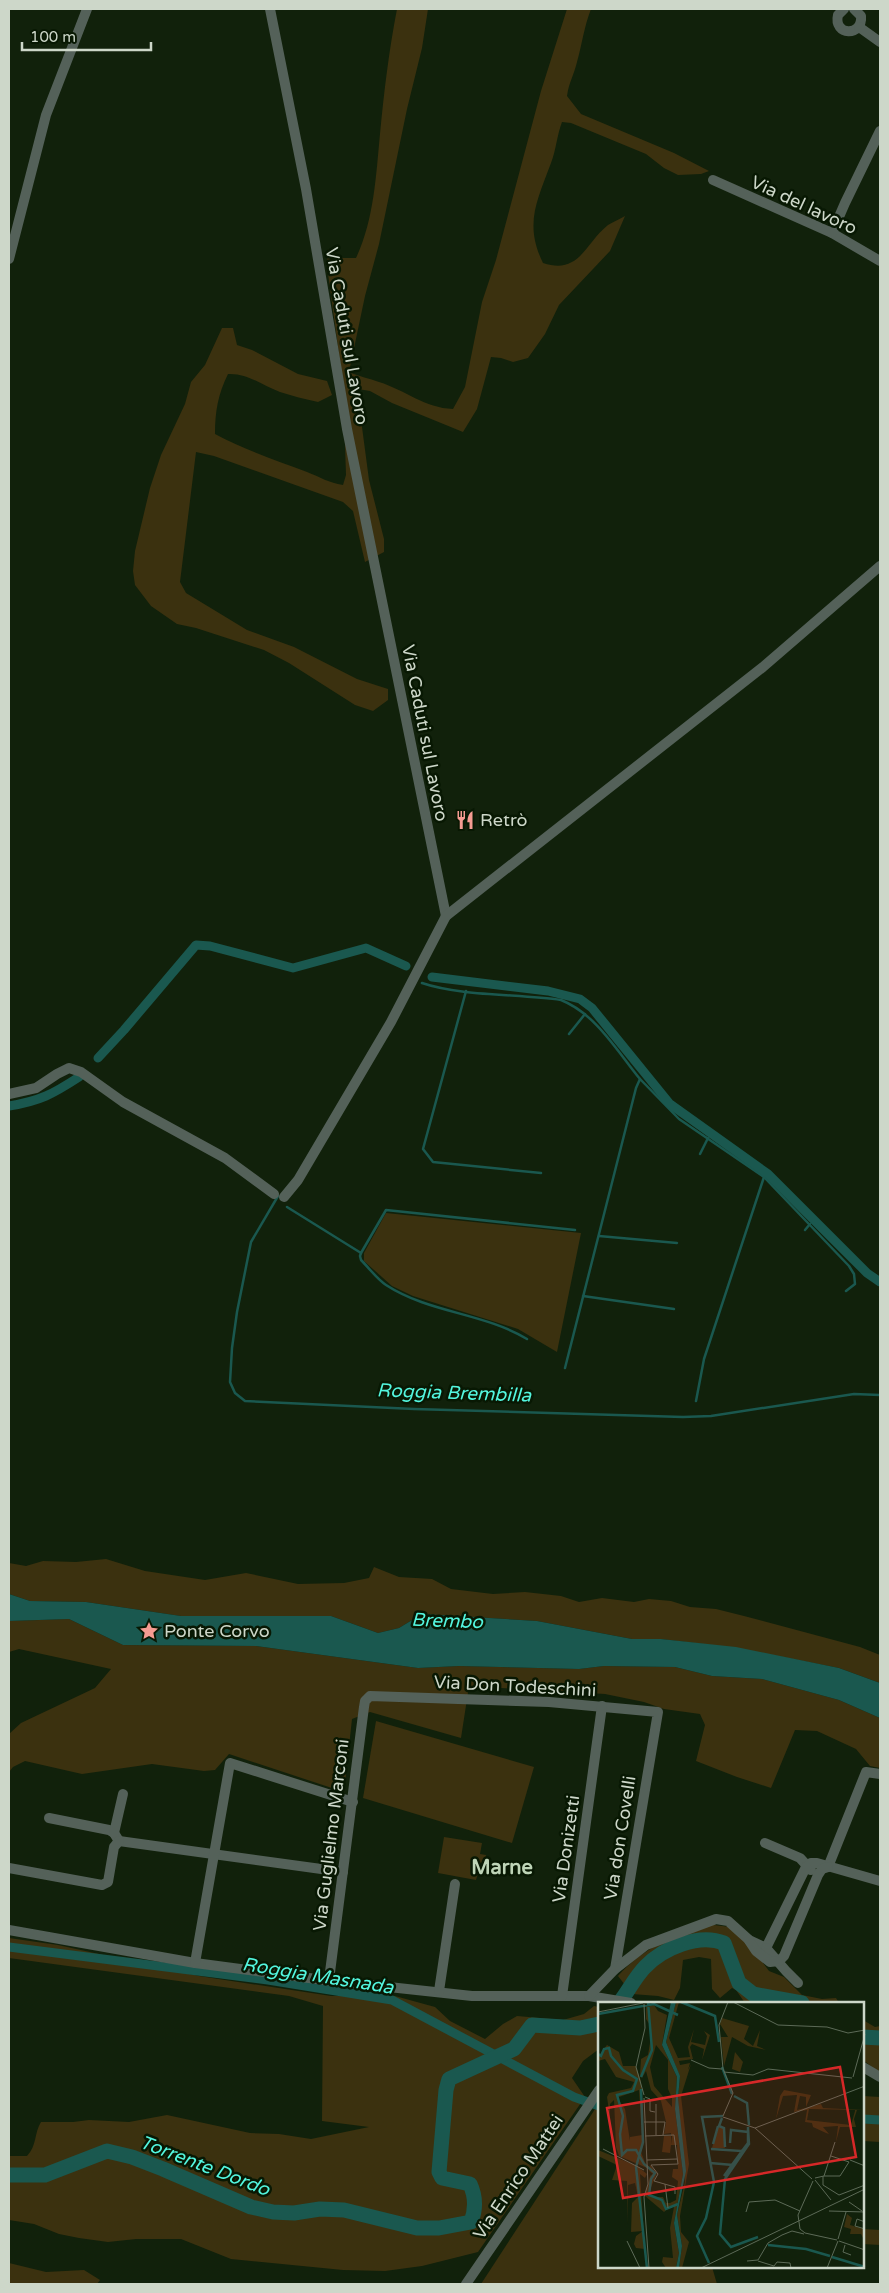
<svg xmlns="http://www.w3.org/2000/svg" width="889" height="2293" font-family="'Varela Round',sans-serif">
<style>
.green{fill:#3b310f}
.water{fill:#1a584f}
.lines{fill:none;stroke-linecap:round;stroke-linejoin:round}
.stream{stroke:#1a584f;stroke-width:2.5}
.canal{stroke:#1a584f;stroke-width:9}
.river{stroke:#1a584f;stroke-width:15}
.minor{stroke:#546159;stroke-width:10}
.labels{text-anchor:middle;stroke-width:5;stroke-linejoin:round;paint-order:stroke}
.street-label{font-size:18px;fill:#cdd7c9;stroke:#081803}
.poi-label{font-size:18px;fill:#cdd7c9;stroke:#081803;text-anchor:start}
.water-label{font-size:19px;font-style:italic;fill:#53f6df;stroke:#081803}
.quarter-label{font-size:20px;font-weight:bold;fill:#bed4b7;stroke:#081803}
.inset-river{fill:none;stroke:#1a584f;stroke-width:2.5}
.inset-road{fill:none;stroke:#5c6a57;stroke-width:1}
.view{fill:#d62828;fill-opacity:0.15;stroke:#d62828;stroke-width:2.5}
.inset-edge{fill:none;stroke:#cdd7c9;stroke-width:2.5}
</style>
<rect width="100%" height="100%" fill="#11210b"/>
<g class="green">
<path d="M397,9H428L422,48L407,109L379,244L365,296L349,372C360,377 369,378 379,382C405,390 425,408 453,409L465,387L482,302L496,260L541,91L567,9H591C584,27 582,44 577,62C574,75 569,82 567,96L581,114L674,153L709,171L701,174L678,175L664,168L646,154L571,123L562,122C557,135 556,150 551,163C537,201 524,224 543,263C580,275 585,243 608,225C613,222 620,219 625,216L610,251L559,305L545,334L528,358L513,362L501,358L491,357L477,409L463,432L392,403L370,391L352,388L362,427L369,480L384,539V552L365,562L353,511L343,502L214,456L196,452L180,582L186,593L247,630L294,647L357,679L388,689V700L373,711L355,705L289,663L264,650L196,628L177,624L151,606L135,585L133,571L135,551L150,488L161,455L185,404L191,382L205,365L222,328H233L237,345L252,350L298,374L327,381L332,395L318,402C305,399 292,396 280,392C261,385 248,373 228,374C218,394 215,412 215,434C245,450 276,460 307,472C320,477 329,483 343,485L346,475L343,384L327,266L328,249L343,258H356C374,220 376,176 380,134C384,92 389,50 397,9Z"/>
<path d="M386,1213L581,1233L557,1352L518,1329L413,1296L392,1286L364,1261V1253Z"/>
<path d="M106,1559L145,1571L205,1580L246,1573L298,1584L344,1583L369,1578L374,1567L399,1577L432,1579L451,1589L493,1594L525,1592L561,1596L579,1602L602,1598L634,1602L649,1599L671,1601L690,1607L716,1609L744,1616L860,1647L880,1655V1683L839,1668L736,1648L661,1639H632L537,1621L422,1614L399,1628L378,1633L331,1616H181L86,1602L30,1601L9,1594V1563L26,1566L43,1561L76,1562Z"/>
<path d="M69,1619L123,1645L256,1646L418,1668L459,1666L579,1669L604,1666L675,1667L712,1676L762,1679L839,1700L880,1718V1768L870,1766L856,1749L817,1731L795,1730L771,1788L737,1777L696,1761L705,1725L700,1714L664,1709L644,1702L605,1694L469,1686L461,1738L370,1712L352,1719L344,1792L229,1754L215,1770L204,1771L152,1764L82,1774L25,1761L13,1767L9,1772V1734L21,1723L95,1688L111,1669L19,1649L9,1652V1621Z"/>
<path d="M376,1721L534,1767L512,1843L363,1798Z"/>
<path d="M444,1837L482,1843L480,1854L486,1855L482,1874L478,1873L476,1880L438,1873Z"/>
<path d="M706,1924L730,1927L744,1937L769,1971L784,1977L802,1995L822,1999L836,1998L839,2003H745L736,1990L732,1988L720,1998L712,1989L711,1959L699,1957L683,1960L680,1988L674,2000L658,1996L632,1994L618,1976C644,1947 671,1938 706,1924Z"/>
<path d="M9,1938L58,1945L199,1976L331,1996H395L435,2007L450,2021L485,2039L503,2024L517,2016L563,2020L584,2014L594,2006L599,2007V2049L583,2061L572,2078L585,2097L478,2252L422,2266L385,2271L343,2270L231,2259L181,2239H136L108,2242L79,2238L59,2234L34,2224L9,2220V2156H27C37,2146 34,2133 41,2122H73L89,2120L129,2122L167,2115L250,2133L279,2134L311,2139L369,2127L322,2121L323,2006L289,1996L9,1958Z"/>
<path d="M863,2020L875,2027L880,2026V2073L863,2060Z"/>
<path d="M863,2096L880,2097V2142L863,2141Z"/>
<path d="M599,2103V2267H712L717,2284H481Z"/>
<path d="M863,2229L880,2230V2245L863,2244Z"/>
<path d="M9,2263L46,2272L84,2270L100,2280L97,2284H16L9,2283Z"/>
</g>
<path class="water" d="M9,1594L30,1601L86,1602L181,1616H331L378,1633L399,1628L422,1614L537,1621L632,1639H661L736,1647L839,1668L880,1683V1718L839,1700L762,1679L712,1676L675,1667L604,1666L579,1669L459,1666L418,1668L256,1646L123,1645L69,1619L9,1621Z"/>
<g class="lines">
<g class="stream">
<path d="M422,983C460,996 519,994 561,1000C596,1014 617,1051 640,1079"/>
<path d="M466,991L423,1149L433,1162L541,1173"/>
<path d="M569,1034L585,1014"/>
<path d="M700,1154L708,1138"/>
<path d="M278,1196L251,1242L237,1312L232,1348L230,1382L235,1393L245,1401L414,1409L683,1417L711,1416L854,1394L880,1395"/>
<path d="M287,1207L361,1253L386,1210L575,1230"/>
<path d="M805,1230L810,1224"/>
<path d="M599,1236L677,1243"/>
<path d="M361,1253L360,1256L361,1260C369,1268 377,1279 386,1285C429,1313 484,1313 527,1339"/>
<path d="M583,1296L674,1309"/>
<path d="M565,1368L636,1088L640,1079L679,1119L764,1177L849,1266L854,1274L855,1284L846,1291"/>
<path d="M696,1401L704,1359L764,1177"/>
</g>
<g class="canal">
<path d="M432,977L548,991L580,999L592,1008L670,1104L768,1174L867,1273L880,1282"/>
<path d="M98,1058L124,1030L196,945L210,946L293,968L366,948L406,966"/>
<path d="M9,1106C40,1101 53,1094 79,1077"/>
<path d="M9,1947L268,1980L392,2000L574,2097L599,2106"/>
<path d="M863,2119L880,2120"/>
</g>
<g class="river">
<path d="M619,2003C628,1992 635,1977 645,1967C663,1948 699,1933 724,1943L739,1983L753,1994L802,2003"/>
<path d="M863,2037L880,2038"/>
<path d="M9,2175H45L107,2151L132,2157L163,2169L251,2207L273,2212L294,2213L320,2209L344,2210L417,2228H439L471,2222C476,2209 476,2197 470,2184L442,2178L439,2172L446,2090L449,2079L514,2049L532,2025L580,2028L599,2024"/>
</g>
<g class="minor">
<path d="M270,9L306,189L347,429L446,916"/>
<path d="M844,9L838,15C833,36 863,37 861,16L854,9"/>
<path d="M859,27L880,42"/>
<path d="M713,180L832,233L880,261"/>
<path d="M832,233L845,203L880,131"/>
<path d="M9,259L46,115L87,9"/>
<path d="M9,1094L36,1088L57,1074L69,1068L81,1072L123,1102L225,1158L274,1194"/>
<path d="M284,1197L298,1180L391,1022L446,916L763,667L880,566"/>
<path d="M49,1818L109,1830L114,1833L119,1841"/>
<path d="M114,1833L123,1794"/>
<path d="M119,1841L343,1872"/>
<path d="M765,1843L800,1858L811,1870"/>
<path d="M828,1867L866,1772L880,1774"/>
<path d="M9,1868L102,1885L108,1882L114,1847L119,1841"/>
<path d="M9,1930L195,1963L324,1980L472,1996H589L631,2003"/>
<path d="M749,1940L766,1948L806,1867L811,1863H817L880,1881"/>
<path d="M766,1948L786,1971L798,1983"/>
<path d="M195,1963L230,1763L353,1802"/>
<path d="M329,1980L364,1707L365,1701L370,1696L549,1702L658,1712L615,1969"/>
<path d="M439,1991L455,1884"/>
<path d="M562,1996L602,1706"/>
<path d="M589,1996L615,1969L646,1945L716,1919L728,1921L748,1939L756,1951L770,1962L779,1961L784,1956L818,1875L822,1869L828,1867"/>
<path d="M863,2067L880,2077"/>
<path d="M466,2284L599,2090"/>
</g>
</g>
<defs>
<g id="restaurant-bare" transform="scale(1.5)"><path d="M-5-6h1v4h1v-4h1v4h1v-4h1v5L-1.5 .5V6h-2V.5L-5-1ZM5-6V6H3V1.5H1.5Q1.5-4 5-6Z" fill="#f59c92" stroke="#081803" stroke-width="2.5" paint-order="stroke"/></g>
<g id="sight-bare" transform="scale(1.5)"><path d="M0-6L1.8-2.2L6-1.7L2.9 1.2L3.7 5.4L0 3.3L-3.7 5.4L-2.9 1.2L-6-1.7L-1.8-2.2Z" fill="#f59c92" stroke="#081803" stroke-width="2.5" paint-order="stroke"/></g>
</defs>
<g fill-rule="evenodd">
<use href="#restaurant-bare" x="465" y="820"/>
<use href="#sight-bare" x="149" y="1631"/>
</g>
<g class="labels">
<g class="street-label">
<text transform="translate(804 205) rotate(25)" y="6">Via del lavoro</text>
<text transform="translate(347 336) rotate(80)" y="6">Via Caduti sul Lavoro</text>
<text transform="translate(425 733) rotate(79)" y="6">Via Caduti sul Lavoro</text>
<text transform="translate(515 1686) rotate(3)" y="6">Via Don Todeschini</text>
<text transform="translate(331 1835) rotate(-83)" y="6">Via Guglielmo Marconi</text>
<text transform="translate(620 1838) rotate(-81)" y="6">Via don Covelli</text>
<text transform="translate(566 1849) rotate(-82)" y="6">Via Donizetti</text>
<text transform="translate(518 2177) rotate(-56)" y="6">Via Enrico Mattei</text>
</g>
<g class="poi-label">
<text x="480" y="826">Retrò</text>
<text x="164" y="1637">Ponte Corvo</text>
</g>
<g class="water-label">
<text transform="translate(454 1392) rotate(2)" y="7">Roggia Brembilla</text>
<text transform="translate(447 1620) rotate(2)" y="7">Brembo</text>
<text transform="translate(318 1975) rotate(9)" y="7">Roggia Masnada</text>
<text transform="translate(205 2165) rotate(21)" y="7">Torrente Dordo</text>
</g>
<g class="quarter-label">
<text x="502" y="1874">Marne</text>
</g>
</g>
<g transform="translate(598 2002)">
<rect width="266" height="266" fill="#11210b"/>
<path d="M78,0H81L71,36L80,56L92,55L90,45L96,27L93,40L107,43L109,34L106,29L112,33L104,58L106,47L94,42L92,45L95,57L81,59L82,63L92,61L90,68L93,62L83,94L91,162L82,214L83,230L91,240L84,266H81L84,244L79,213L87,180L80,96L82,75L68,40ZM56,3L60,9L69,13L64,43L79,75L77,107L85,172L76,221L81,251L78,266H68L64,260L65,255L75,256L72,226L76,205L73,204L66,210L47,194L52,174L55,172L51,169L52,163L59,171L51,190L55,195H65L68,201H72L78,198L80,179L74,175L75,167H80L79,143H73V131L66,132L68,120L63,99L53,88L48,69L44,76L42,73L43,57L50,53L52,41V23L48,17V4ZM58,43L70,58V87L74,96V105L56,84L52,65ZM124,16L151,24L146,37L155,44L162,28L159,44L168,48L150,44L134,35L126,64L123,35H130L122,22ZM9,43L21,50L25,64H38L43,79L46,141L43,150L49,166L21,154L18,145L16,98L12,102V116L9,95L11,91L33,86L36,80L18,75L7,57L0,59V50L2,52ZM41,88L44,133L32,135V139L27,107L21,99V95ZM137,50L145,60L142,70L134,67ZM186,88L213,93L208,105V95L202,94L199,108L223,102L225,106L266,108H259L256,117L258,125H242L238,140L240,124L225,125L231,132L228,131L215,125L214,121L207,120L209,108L196,110L199,93L185,94L178,117L182,94ZM211,107L257,108V109L253,123L209,118ZM120,124L126,126L127,146H114ZM66,134H74L72,151L64,150ZM0,148L39,164L49,172L47,176L42,172L47,247L38,246L36,242L38,234L45,229L33,230L34,201L40,195L37,181L30,183V222L29,179L14,178L19,163L0,154ZM249,212L254,216L252,223L266,227L265,236L263,232H252L253,227L246,225Z" fill="#3b310f" fill-rule="evenodd"/>
<path d="M73,0H78L68,40L82,74L80,96L88,169L79,213L84,244L81,266H78L81,251L76,221L85,172L77,107L79,75L64,43Z" fill="#1a584f"/>
<path class="inset-river" d="M83,0L117,14L121,40M0,12L56,2L80,13M0,52L3,54L6,47L11,46L13,54L25,68L39,77L35,89L19,93L25,114L22,132L24,153L29,148H38L46,162L57,171L53,177L51,193L64,198L68,207L80,202M124,65L134,92M43,75L54,48L50,0M43,87L45,140L38,165L49,266M136,94L149,101L151,123M124,116L121,124L126,126L127,145M150,126L151,142L127,177L122,232L133,245L160,235M132,141L133,128L150,130M115,142L120,124M113,147L144,149L126,174M144,149L150,141V125M112,161L135,163M170,243L208,247L232,254M234,255L267,265M111,261L99,234L108,216L116,180L104,115L125,114"/>
<path class="inset-road" d="M135,0L180,23L229,25L250,31L267,28M46,2L47,26L38,65L46,93M0,10L45,1M93,58L111,66L124,67M126,70L155,73L170,67L254,76M255,75L267,32M47,95L52,97V109L57,110M46,96L50,182L46,195L51,266M125,114L135,91L125,67L121,23L130,0M125,115L157,126L214,177M46,120H67L65,133M157,126L267,84M58,133V102M47,134L76,133L80,162L53,163M5,147L46,168M49,158L79,157M252,158L267,164M53,163L60,172L56,179L77,185V192M225,174V183L241,193L267,183M226,174H242L251,160L233,154M217,176L226,174L237,140M217,178L233,198M215,179L200,213L202,227L207,231L239,238M67,182L70,206M251,200L264,209M231,209L267,210M148,210L151,200L177,198L202,209M267,220L259,217L257,224L267,227M240,237L248,210M29,239L42,266M241,239L267,248M247,243L245,250L253,253M149,259L160,258L170,241L184,233L194,229L206,232M160,259L176,264L179,260M179,260L192,261L193,266M103,266L267,187M229,266L240,239"/>
<path class="view" d="M242,65L258,155L25,196L9,106Z"/>
<rect width="266" height="266" class="inset-edge"/>
</g>
<rect width="889" height="2293" fill="none" stroke="#cdd7c9" stroke-width="20"/>
<path d="M22 42v8h129v-8" fill="none" stroke="#cdd7c9" stroke-width="2.5"/>
<text x="30" y="42" font-size="15" fill="#cdd7c9" stroke="#081803" stroke-width="4" paint-order="stroke">100 m</text>
</svg>
